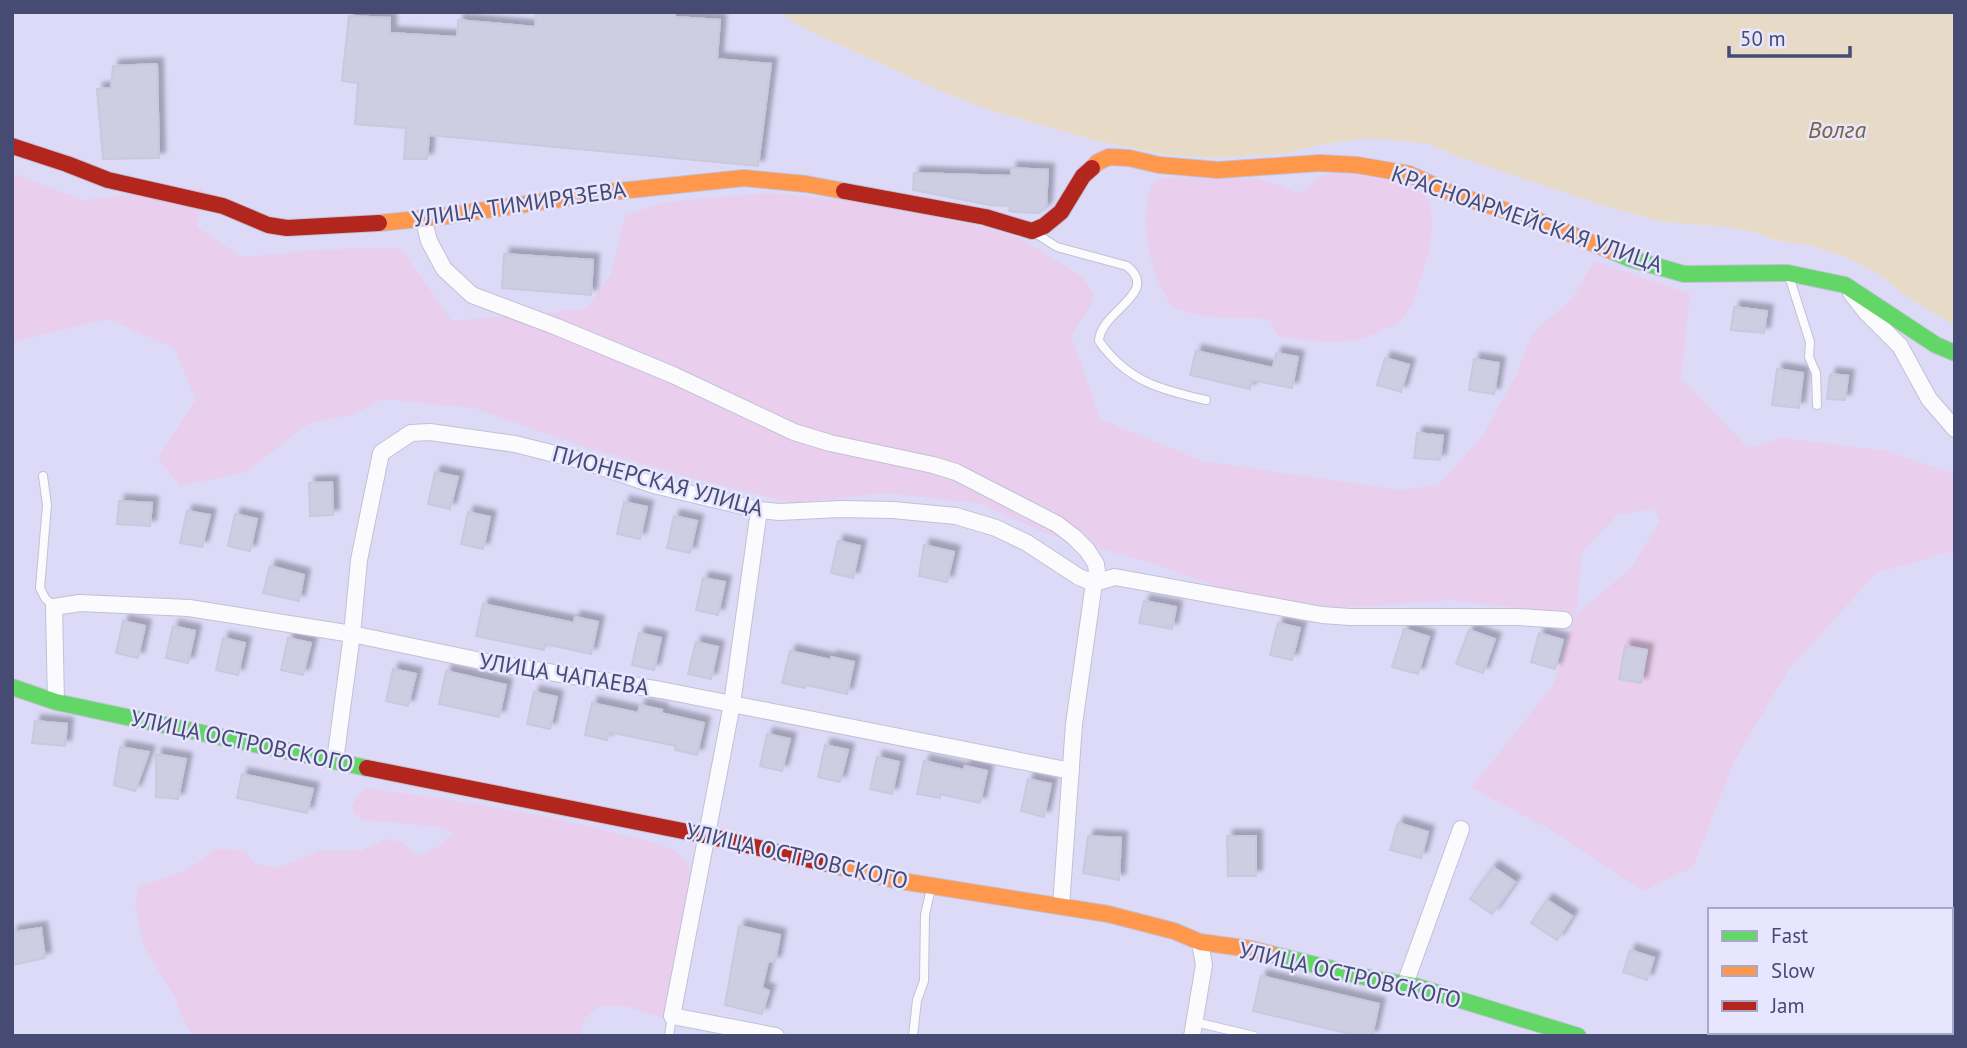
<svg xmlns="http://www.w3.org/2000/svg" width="1967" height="1048" font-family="'PT Sans',sans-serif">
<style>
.residential{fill:#dddaf8;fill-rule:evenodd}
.green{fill:#e9ceed;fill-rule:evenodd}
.water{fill:#e7dac6}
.building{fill:#cdcee2;stroke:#c8c8df;stroke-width:2;filter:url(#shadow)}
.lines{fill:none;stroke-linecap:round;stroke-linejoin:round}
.lane-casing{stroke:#c1c1d5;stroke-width:10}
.street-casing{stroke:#c1c1d5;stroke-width:18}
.fast-casing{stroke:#c2c2d6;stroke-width:18}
.slow-casing{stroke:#c2c2d6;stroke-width:18}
.jam-casing{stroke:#c2c2d6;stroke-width:18}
.lane{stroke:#fbfbfe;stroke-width:8}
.street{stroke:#fbfbfe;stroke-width:16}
.fast{stroke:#63d668;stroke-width:16}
.slow{stroke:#ff974d;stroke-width:16}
.jam{stroke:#b3261e;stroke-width:16}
.labels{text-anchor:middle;stroke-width:5;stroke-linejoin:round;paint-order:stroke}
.street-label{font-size:23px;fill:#454b73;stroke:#e8e5ff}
.water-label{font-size:24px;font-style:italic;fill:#7a6639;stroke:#e8e5ff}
</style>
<defs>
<filter id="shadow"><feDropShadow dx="6" dy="-6" stdDeviation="2" flood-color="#0004"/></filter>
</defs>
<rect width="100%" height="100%" fill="#e7e4f6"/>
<path class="residential" d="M12,12H776L814,33L943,92L989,110L1097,141L1168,155L1211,158L1288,153L1323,144L1371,138L1428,144L1459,157L1608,207L1663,222L1728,227L1757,233L1778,241L1809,245L1847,258L1883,277L1909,298L1955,326V1036H12ZM1710,910H1951V1032H1710Z"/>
<g class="green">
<path d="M12,173L83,200L203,188L197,227L242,257L330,249L400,248L452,321L586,309L611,275L625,216L665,202L770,193L863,202L984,227L1021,239L1081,276L1094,294L1091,305L1071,336L1100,419L1202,461L1400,490L1438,485L1482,437L1516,375L1534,332L1573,298L1594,261L1690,294L1681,378L1748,448L1782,438L1886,451L1955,474V554L1949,552L1876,573L1789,669L1734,761L1693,867L1643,891L1550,829L1471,788L1554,684L1575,615L1450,600L1339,608L1237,593L1155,564L1045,533L981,504L887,493L792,503L688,477L582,446L474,408L382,399L354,414L308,424L246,472L180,486L158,458L196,400L174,348L108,319L12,342ZM1653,509L1660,521L1632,567L1576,615L1582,552L1617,515Z"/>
<path d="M1333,173L1391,177L1421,192L1430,201L1432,222L1430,248L1413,303L1399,323L1359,340L1328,342L1279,337L1269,319C1244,317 1193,320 1173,306C1169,303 1167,297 1164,293C1149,267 1135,204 1157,179L1175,177L1255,178L1279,185L1294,192L1304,191L1319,176Z"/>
<path d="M366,788C451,800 536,812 618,834C638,839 663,842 679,854C689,861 690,870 691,882L662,1018L626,1006H600L584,1019L579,1036L192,1035L183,1019L175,997L144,947L135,906L138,886C159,881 183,874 200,861C205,858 207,853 213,851C223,847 235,850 246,851L255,864L278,868L320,851H361L386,839L402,842L417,856L438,847L454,832L435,826L363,820L354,813L352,806L359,793Z"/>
</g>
<path class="water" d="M776,12H1955V326L1909,298L1883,277L1847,258L1810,245L1778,241L1757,233L1728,227L1663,222L1608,207L1459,157L1428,144L1371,138L1323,144L1288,153L1212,158L1168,155L1097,141L989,110L943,92L814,33Z"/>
<g class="building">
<path d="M536,12H675V17L720,20L717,59L771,64L758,166L429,135L427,159H404L406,128L355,124L358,83L342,81L349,16L390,18V33L457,37L458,20L535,27Z"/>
<path d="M157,64L159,158L103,159L97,89L111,88L113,66Z"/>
<path d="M1011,168L1048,170L1046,207L1039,213L1014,212L1009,211L1010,206L990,205L913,190L914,173L1011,176Z"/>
<path d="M504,254L593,260L591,295L502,288Z"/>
<path d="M1734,307L1767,311L1764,333L1731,330Z"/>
<path d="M1196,351L1273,368L1276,353L1298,357L1292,388L1252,380L1250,389L1190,375Z"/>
<path d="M1385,358L1409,365L1401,392L1377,385Z"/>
<path d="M1474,359L1499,363L1494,394L1469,390Z"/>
<path d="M1777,369L1803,373L1799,408L1772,405Z"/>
<path d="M1830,374L1848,376L1845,400L1827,399Z"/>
<path d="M1417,433L1443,436L1440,460L1414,458Z"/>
<path d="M435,472L458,477L450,509L428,504Z"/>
<path d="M332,482L333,515L310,516L309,483Z"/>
<path d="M119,501L152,503L150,526L117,524Z"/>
<path d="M624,502L647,507L640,539L617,534Z"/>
<path d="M187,511L210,515L202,547L180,543Z"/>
<path d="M468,512L490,517L483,549L461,544Z"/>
<path d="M235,514L257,519L250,551L228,546Z"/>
<path d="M674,516L697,521L690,553L667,548Z"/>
<path d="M838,541L860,546L853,578L831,573Z"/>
<path d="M924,545L954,552L947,582L919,576Z"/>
<path d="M270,566L304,575L299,601L263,593Z"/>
<path d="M703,578L725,582L718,615L696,610Z"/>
<path d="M1144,601L1176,607L1172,629L1139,623Z"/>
<path d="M483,604L574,623L575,617L598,622L591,654L545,644L544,650L476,636Z"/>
<path d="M123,621L145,626L138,658L116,653Z"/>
<path d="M1278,623L1300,628L1292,660L1270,655Z"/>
<path d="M173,626L195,631L188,663L166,658Z"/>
<path d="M1404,629L1429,637L1418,674L1392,667Z"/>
<path d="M1469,630L1495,639L1483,673L1456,664Z"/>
<path d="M639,633L661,638L654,670L632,665Z"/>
<path d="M1539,633L1563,640L1555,669L1531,662Z"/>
<path d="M223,638L245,643L238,675L216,670Z"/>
<path d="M288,638L311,643L303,675L281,670Z"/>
<path d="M696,642L718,647L711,679L688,674Z"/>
<path d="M1625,646L1647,650L1641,683L1619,679Z"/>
<path d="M790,651L831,660V657L854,662L847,694L806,685L805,688L782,683Z"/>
<path d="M393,669L416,674L408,706L386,701Z"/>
<path d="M446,671L506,685L499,717L439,704Z"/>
<path d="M534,692L557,697L550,729L527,724Z"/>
<path d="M592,703L638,713L640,705L662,710L661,713L704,723L697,755L675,750L676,746L609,732L607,740L585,735Z"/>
<path d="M35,721L67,724L65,746L32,743Z"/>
<path d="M767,734L790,739L782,771L760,766Z"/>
<path d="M825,745L848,750L840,782L818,777Z"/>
<path d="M120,747L149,752L135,791L114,785Z"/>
<path d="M156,754L186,759L178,799L156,797Z"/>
<path d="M877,757L899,762L892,794L870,789Z"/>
<path d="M924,761L964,770L965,766L987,771L980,803L940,794V798L917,794Z"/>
<path d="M242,774L313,789L307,813L237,798Z"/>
<path d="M1028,779L1051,784L1044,817L1021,811Z"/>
<path d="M1398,823L1428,832L1421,858L1390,850Z"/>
<path d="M1088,836L1121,838L1119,880L1083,873Z"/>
<path d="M1227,836H1256V876H1228Z"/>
<path d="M1493,867L1515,882L1492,914L1470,899Z"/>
<path d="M1547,900L1572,916L1557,940L1531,923Z"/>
<path d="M739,926L780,935L775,962H768L762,988L769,991L762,1014L725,1005Z"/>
<path d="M41,928L45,958L12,965V932Z"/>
<path d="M1630,950L1654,958L1647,980L1623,972Z"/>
<path d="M1261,976L1379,1004L1372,1036H1359L1253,1011Z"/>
</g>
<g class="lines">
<g class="lane-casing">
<g id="lane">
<path d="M1035,233L1057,247L1127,266C1161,293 1100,311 1099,341C1127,381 1161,390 1206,400"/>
<path d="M1789,276L1810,342L1809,357L1816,373L1817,405"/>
<path d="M43,476L47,505L40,588L45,598L54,607"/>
<path d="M1195,1022L1254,1036"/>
<path d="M669,1036L672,1016"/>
<path d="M913,1036L917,1000L924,981L925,915L931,888"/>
</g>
</g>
<g class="street-casing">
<g id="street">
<path d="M423,218L429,241L444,269L472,295L557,327L673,375L794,432L830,443L933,465L956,472L1057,524L1074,537L1087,550L1096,564L1097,573L1094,583L1074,724L1061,906"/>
<path d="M1851,293L1866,312L1900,346L1929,399L1955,429"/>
<path d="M759,510L732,704L672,1016L776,1036"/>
<path d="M1094,583L1115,577L1322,615L1350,617H1518L1564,620"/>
<path d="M56,702L54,607L80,603L189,608L352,634L486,662L661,690L1071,771"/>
<path d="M335,761L352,634L359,560L381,453L411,433L430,432L515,444L583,461L654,485L759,510L779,512L840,509L893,510L956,516L996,528L1027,543L1079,577L1094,583"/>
<path d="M1405,984L1461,829"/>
<path d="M1951,1022H1955"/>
<path d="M1870,1032V1036"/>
<path d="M1192,1036L1204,965L1200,942"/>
<path d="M1794,1036L1829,1032"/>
</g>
</g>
<g class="fast-casing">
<g id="fast">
<path d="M1614,252L1628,258L1684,274L1788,273L1845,285L1936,345L1955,353"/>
<path d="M12,687L56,702L367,768"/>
<path d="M1271,954L1365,977L1415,986L1578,1036"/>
</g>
</g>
<g class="slow-casing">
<g id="slow">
<path d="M1092,168L1098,162L1109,157L1129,158L1159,165L1218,170L1320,163L1357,165L1409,174L1453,194L1539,221L1614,252"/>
<path d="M379,223L439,217L600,193L744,178L806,184L844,191"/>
<path d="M832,865L895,880L1108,914L1174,931L1200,942L1251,949L1271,954"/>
</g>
</g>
<g class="jam-casing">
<g id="jam">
<path d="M12,146L67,164L108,180L223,206L268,225L287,228L379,223"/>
<path d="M844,191L985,217L1032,231L1044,226L1061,212L1083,176L1092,168"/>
<path d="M367,768L708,836L832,865"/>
</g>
</g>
<use href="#lane" class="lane"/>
<use href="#street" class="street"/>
<use href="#fast" class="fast"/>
<use href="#slow" class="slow"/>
<use href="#jam" class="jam"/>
</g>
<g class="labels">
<g class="street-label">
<text transform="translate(519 204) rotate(-8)" y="8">УЛИЦА ТИМИРЯЗЕВА</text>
<text transform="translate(1527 219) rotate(19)" y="8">КРАСНОАРМЕЙСКАЯ УЛИЦА</text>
<text transform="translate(658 481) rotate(15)" y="8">ПИОНЕРСКАЯ УЛИЦА</text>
<text transform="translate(564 674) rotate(9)" y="8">УЛИЦА ЧАПАЕВА</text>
<text transform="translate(242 741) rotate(12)" y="8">УЛИЦА ОСТРОВСКОГО</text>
<text transform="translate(797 856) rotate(13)" y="8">УЛИЦА ОСТРОВСКОГО</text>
<text transform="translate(1350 975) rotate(13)" y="8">УЛИЦА ОСТРОВСКОГО</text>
</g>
<g class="water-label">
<text x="1837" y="138">Волга</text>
</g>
</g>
<rect width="1967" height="1048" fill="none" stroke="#454b73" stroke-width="28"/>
<rect x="1708" y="908" width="245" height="126" fill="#e8e5ff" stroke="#a7a7c7" stroke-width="2"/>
<rect x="1722" y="931" width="35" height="10" fill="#63d668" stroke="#a7a7c7" stroke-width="2"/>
<text x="1771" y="943" font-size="21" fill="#454b73">Fast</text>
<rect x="1722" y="966" width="35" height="10" fill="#ff974d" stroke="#a7a7c7" stroke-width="2"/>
<text x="1771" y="978" font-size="21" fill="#454b73">Slow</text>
<rect x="1722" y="1001" width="35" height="10" fill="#b3261e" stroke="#a7a7c7" stroke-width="2"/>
<text x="1771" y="1013" font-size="21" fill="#454b73">Jam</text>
<path d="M1729 46v10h121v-10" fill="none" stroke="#454b73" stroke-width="3.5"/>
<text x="1740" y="46" font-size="21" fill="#454b73" stroke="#e8e5ff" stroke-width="5" paint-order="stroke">50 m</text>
</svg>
